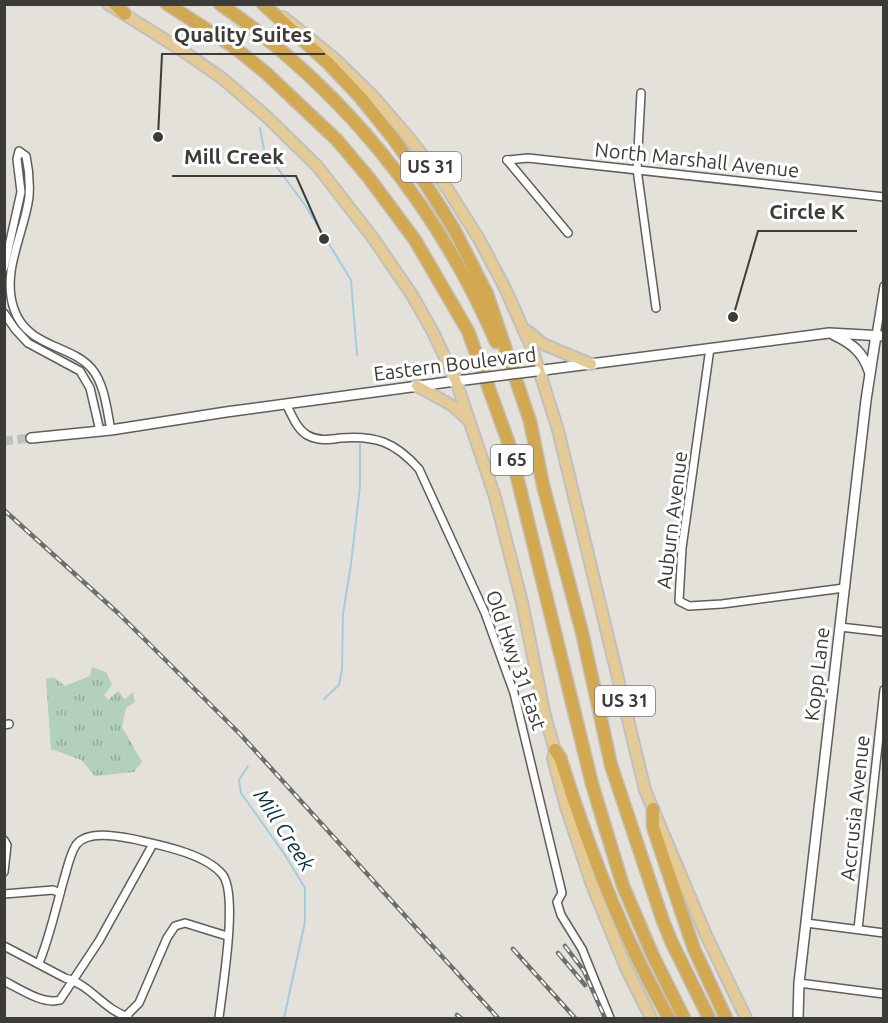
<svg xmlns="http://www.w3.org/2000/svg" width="888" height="1023" font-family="Ubuntu,sans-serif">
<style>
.grass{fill:url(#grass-tufts)}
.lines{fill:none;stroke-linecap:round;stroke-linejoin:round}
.stream{stroke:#a0cedf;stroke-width:2}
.secondary-tunnel{stroke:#c2c0ba;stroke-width:9;stroke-dasharray:9 4.5;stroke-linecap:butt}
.street-casing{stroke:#605e59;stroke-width:10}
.secondary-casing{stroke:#605e59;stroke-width:12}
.primary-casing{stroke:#c1c0bf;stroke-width:14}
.highway-casing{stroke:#c1c0bf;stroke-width:15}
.street{stroke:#fff;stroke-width:7}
.secondary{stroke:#fff;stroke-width:9}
.primary{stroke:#e4cb96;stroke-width:10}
.highway{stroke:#d2a850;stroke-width:12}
.rail-casing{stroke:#6f6e6a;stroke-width:4.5}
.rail{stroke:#fff;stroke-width:2;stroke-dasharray:7;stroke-linecap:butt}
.secondary-bridge-casing{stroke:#605e59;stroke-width:12;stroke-linecap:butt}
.secondary-bridge{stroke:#fff;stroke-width:9}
.labels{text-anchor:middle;stroke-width:6;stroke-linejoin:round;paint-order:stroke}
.shield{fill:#fff;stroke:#767674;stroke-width:1.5}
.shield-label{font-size:18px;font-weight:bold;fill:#3c3b38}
.street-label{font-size:20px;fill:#3c3b38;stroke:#fff}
.water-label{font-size:21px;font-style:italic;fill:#083340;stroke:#fff}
.leader{fill:none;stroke:#3c3b38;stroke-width:2}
.callout-dot{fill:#3c3b38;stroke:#fff;stroke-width:2}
.callout-label{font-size:21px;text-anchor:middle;font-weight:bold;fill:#3c3b38;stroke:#fff;stroke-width:6;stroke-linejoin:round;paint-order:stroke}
</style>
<defs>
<pattern id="grass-tufts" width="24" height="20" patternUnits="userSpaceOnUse" patternTransform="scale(1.5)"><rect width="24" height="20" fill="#b3d0bb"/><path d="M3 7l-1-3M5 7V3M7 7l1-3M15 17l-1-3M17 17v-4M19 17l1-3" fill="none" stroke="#93aa99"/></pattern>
</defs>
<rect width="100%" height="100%" fill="#e3e1da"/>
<path class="grass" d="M92,667L106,672L112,685L104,695L108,700L118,691L125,699L133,692L135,702L126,708L122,727L142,762L134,772L95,776L81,760L51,749L46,679L54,677L65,686L90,676Z"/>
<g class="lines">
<g class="stream">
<path d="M260,128L264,150L305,205L351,280L357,355"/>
<path d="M324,699L339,685L342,670L343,614L351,564L360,486V444"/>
<path d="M248,766L239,780L241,793L285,855L305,888V922L284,1018"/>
</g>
<path class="secondary-tunnel" d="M4,441L31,438"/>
<g class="street-casing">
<g id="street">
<path d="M641,93L637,169L656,308"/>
<path d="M507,160L528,158L884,197"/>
<path d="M507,160L568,233"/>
<path d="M4,268L21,192L17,159L19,151L26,156C29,170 30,183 29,197C24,234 1,272 14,309C27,348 71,344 92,369C105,385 107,411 111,430"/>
<path d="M4,313L15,329L28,343L80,371L90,388L100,431"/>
<path d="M876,335L884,286"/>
<path d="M710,348L682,548L679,601L689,606L722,604L844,588"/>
<path d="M286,404C292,415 296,428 307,435C318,441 328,440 340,438C376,435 395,442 419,469L485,613L514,693L562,893L557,902L561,915L582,949L610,1018"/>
<path d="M840,627L884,632"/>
<path d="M4,725L9,724"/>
<path d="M4,840L7,845L4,872"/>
<path d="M4,894L53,890L60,893"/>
<path d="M806,923L884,933"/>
<path d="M858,929L884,690"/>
<path d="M4,946L65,978C90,984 103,1009 128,1017"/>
<path d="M39,963C50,936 56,907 64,879C67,869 70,854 76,845C87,830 117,836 133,839C159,845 204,853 222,874C239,893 222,990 219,1018"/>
<path d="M4,981C20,989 43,1005 60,1000L99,941L153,844"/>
<path d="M799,983L884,994"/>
<path d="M126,1016L139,1003L167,938L175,926L185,923L227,936"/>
</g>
</g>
<g class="secondary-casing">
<g id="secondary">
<path d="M834,335C851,343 863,352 869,371"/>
<path d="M536,371L829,333L884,336"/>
<path d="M31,438L111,430L226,412L463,380"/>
<path d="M798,1018L799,983L866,400L876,335"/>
</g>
</g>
<g class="primary-casing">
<g id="primary">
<path d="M108,4L183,51L223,79L267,117L318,167L373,238L412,295L433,332L456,381L495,497L522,602L545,716L555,750L553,759L566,807L592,885L626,968L651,1018"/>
<path d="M283,17L335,59L374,97L410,139L443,182L479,239L505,288L533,351L558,430L645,790L706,935L746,1018"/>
<path d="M526,330L543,344L591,364"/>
<path d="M417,386L453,406L466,418"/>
</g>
</g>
<g class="highway-casing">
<g id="highway">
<path d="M115,4L125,14"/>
<path d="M167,4L234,47L266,73L337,140L369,178L415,240L468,331L509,444L592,784L623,886L653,956L684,1018"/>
<path d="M220,4C342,88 438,206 496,342"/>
<path d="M263,4L329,64L360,97L393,138L427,186L454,229L487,294L530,421L543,485L582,632L611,765L663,921L672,943L709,1018"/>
<path d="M555,750L560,757C588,847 622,937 669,1018"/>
<path d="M653,809V827L694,949L726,1018"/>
</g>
</g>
<use href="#street" class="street"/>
<use href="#secondary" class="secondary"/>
<use href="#primary" class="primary"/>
<use href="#highway" class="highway"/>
<g class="rail-casing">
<g id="rail">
<path d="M4,510L118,613L240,734L498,1018"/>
<path d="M565,946L584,971L605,1018"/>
<path d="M513,949L575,1018"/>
<path d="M558,953L585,985"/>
<path d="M457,1015L461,1018"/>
</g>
</g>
<use href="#rail" class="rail"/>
<g class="secondary-bridge-casing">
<path id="secondary-bridge" d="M465,380L536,371"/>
</g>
<use href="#secondary-bridge" class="secondary-bridge"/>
</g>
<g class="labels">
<g class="shield">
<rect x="401" y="152" width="60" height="30" rx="4.5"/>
<rect x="491" y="445" width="42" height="30" rx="4.5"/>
<rect x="595" y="686" width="60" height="30" rx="4.5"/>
</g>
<g class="shield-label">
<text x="431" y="173">US 31</text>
<text x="512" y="466">I 65</text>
<text x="625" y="707">US 31</text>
</g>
<g class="street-label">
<text transform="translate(697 160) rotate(6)" y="7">North Marshall Avenue</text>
<text transform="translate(455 364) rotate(-7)" y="7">Eastern Boulevard</text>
<text transform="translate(672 520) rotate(-83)" y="7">Auburn Avenue</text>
<text transform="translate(516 660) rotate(71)" y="7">Old Hwy 31 East</text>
<text transform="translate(817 674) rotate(-83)" y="7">Kopp Lane</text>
<text transform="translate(855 808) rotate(-84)" y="7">Accrusia Avenue</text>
</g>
<g class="water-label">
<text transform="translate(284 830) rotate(57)" y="7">Mill Creek</text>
</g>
</g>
<path class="leader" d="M158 137L162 54H325M324 239L296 176H172M733 317L758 231H857"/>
<g class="callout-dot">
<circle cx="158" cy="137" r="6"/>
<circle cx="324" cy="239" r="6"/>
<circle cx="733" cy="317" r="6"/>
</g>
<g class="callout-label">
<text x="243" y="42">Quality Suites</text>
<text x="234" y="164">Mill Creek</text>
<text x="807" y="219">Circle K</text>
</g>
<rect width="888" height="1023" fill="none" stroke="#3c3b38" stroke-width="12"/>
</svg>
